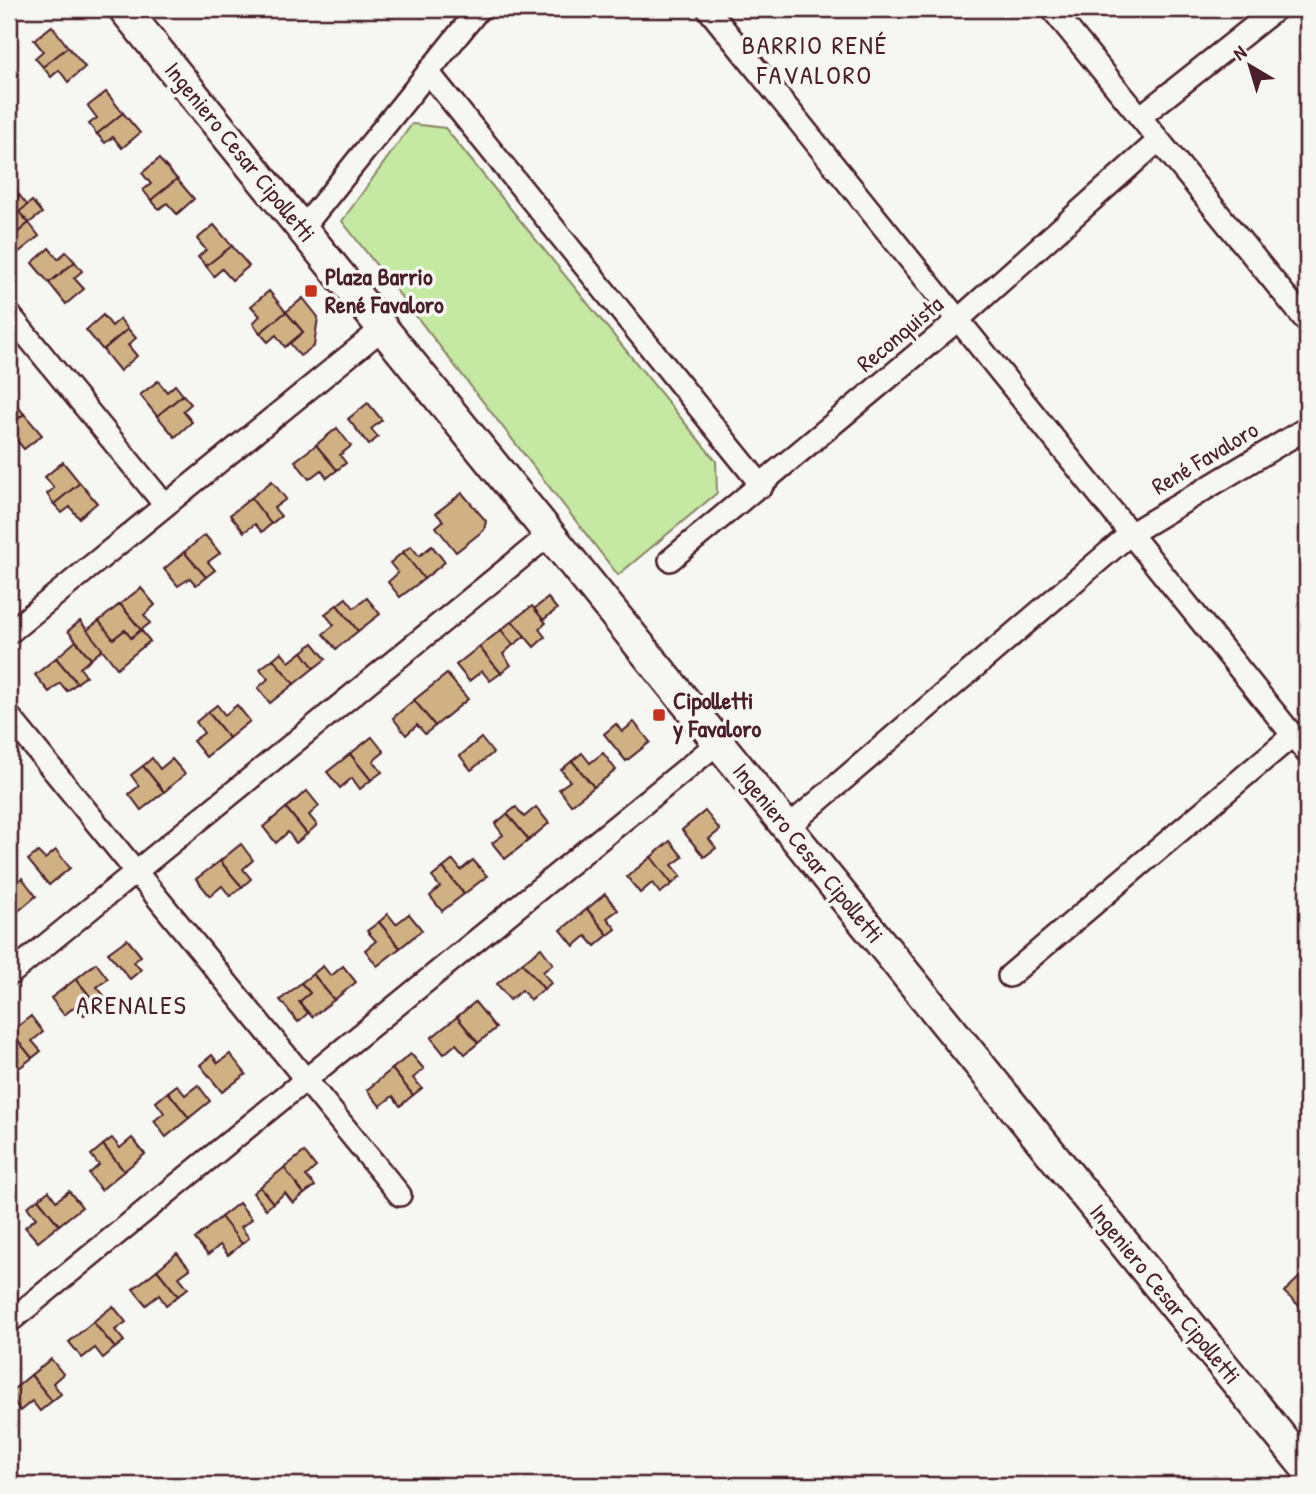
<svg xmlns="http://www.w3.org/2000/svg" width="1316" height="1494" font-family="'Patrick Hand',sans-serif">
<style>
.green{fill:#c5e8a2;stroke:#888466;stroke-width:2}
.building{fill:#d0b184;stroke:#4a1f2b;stroke-width:2}
.lines{fill:none;stroke-linecap:round;stroke-linejoin:round}
.street-casing{stroke:#4a1f2b;stroke-width:26}
.secondary-casing{stroke:#4a1f2b;stroke-width:35}
.street{stroke:#f6f6f2;stroke-width:21}
.secondary{stroke:#f6f6f2;stroke-width:30}
.poi-dot{fill:#c8321e;stroke:#f6f6f2;stroke-width:2.5}
.labels{text-anchor:middle;stroke-width:7;stroke-linejoin:round;paint-order:stroke}
.street-label{font-size:24px;fill:#4a1f2b;stroke:#f6f6f2}
.poi-label{font-size:24px;font-weight:bold;fill:#4a1f2b;stroke:#f6f6f2;text-anchor:start}
.neighbourhood-label{font-size:26px;letter-spacing:2px;fill:#4a1f2b;stroke:#f6f6f2}
</style>
<rect width="100%" height="100%" fill="#f6f6f2"/>
<filter id="ink" filterUnits="userSpaceOnUse"><feTurbulence type="fractalNoise" baseFrequency=".0143" numOctaves="2"/><feDisplacementMap in="SourceGraphic" scale="14" xChannelSelector="R" yChannelSelector="G"/><feConvolveMatrix kernelMatrix="1 2 1 2 8 2 1 2 1" color-interpolation-filters="sRGB"/></filter>
<g filter="url(#ink)">
<path class="green" d="M412,124L445,128L716,461L717,493L618,575L342,221Z"/>
<g class="building">
<path d="M52,26L68,47L43,67L35,58L43,51L34,40Z"/>
<path d="M68,47L85,67L68,82L59,70L51,77L43,67Z"/>
<path d="M106,92L123,113L97,134L89,124L97,118L88,106Z"/>
<path d="M123,113L140,133L122,148L113,137L105,143L97,134Z"/>
<path d="M159,159L177,179L151,200L143,190L151,184L142,173Z"/>
<path d="M177,179L194,199L177,214L167,203L159,209L151,200Z"/>
<path d="M12,186L20,196L9,205V189Z"/>
<path d="M20,196L28,206L19,212L29,223L11,238L9,205Z"/>
<path d="M32,201L42,213L29,223L19,212Z"/>
<path d="M29,223L39,236L19,252L9,240Z"/>
<path d="M214,225L232,246L206,266L198,257L206,250L197,239Z"/>
<path d="M232,246L249,266L232,280L222,269L214,276L206,266Z"/>
<path d="M49,248L58,259L66,252L75,262L49,283L32,263Z"/>
<path d="M75,262L82,271L74,278L84,289L66,304L49,283Z"/>
<path d="M269,291L286,312L260,333L253,323L260,316L251,306Z"/>
<path d="M303,298L318,317L314,346L300,356L290,343L303,332L286,312Z"/>
<path d="M286,312L303,332L285,347L276,335L268,342L260,333Z"/>
<path d="M103,315L112,326L120,319L128,329L103,350L86,330Z"/>
<path d="M128,329L136,338L128,345L137,356L120,371L103,350Z"/>
<path d="M158,381L167,392L175,385L183,395L157,416L140,395Z"/>
<path d="M183,395L191,404L183,411L192,422L175,437L157,416Z"/>
<path d="M9,396L24,414L9,427Z"/>
<path d="M368,403L382,420L371,429L378,437L369,445L348,419Z"/>
<path d="M24,414L42,435L24,449L15,438L9,444V427Z"/>
<path d="M337,428L351,446L340,455L346,463L337,470L316,445Z"/>
<path d="M316,445L337,470L327,478L321,470L309,479L295,461Z"/>
<path d="M63,462L80,483L54,504L47,494L54,488L45,477Z"/>
<path d="M272,481L286,499L274,508L281,516L271,524L251,498Z"/>
<path d="M80,483L97,503L79,518L70,507L62,513L54,504Z"/>
<path d="M462,493L486,521L484,530L456,552L436,527L443,521L436,513Z"/>
<path d="M251,498L271,524L262,532L255,524L244,532L230,515Z"/>
<path d="M205,535L220,553L208,562L215,570L206,577L184,552Z"/>
<path d="M411,546L419,556L432,546L445,562L424,579L403,552Z"/>
<path d="M184,552L206,577L196,585L190,578L178,586L164,569Z"/>
<path d="M403,552L424,579L400,597L388,582L398,573L390,563Z"/>
<path d="M141,588L155,605L144,615L150,623L141,630L120,604Z"/>
<path d="M346,598L354,608L367,598L380,614L358,631L337,605Z"/>
<path d="M548,598L557,609L543,620L534,609Z"/>
<path d="M120,604L141,630L131,638L125,630L113,639L99,621Z"/>
<path d="M337,605L358,631L336,649L323,634L334,625L325,614Z"/>
<path d="M532,606L546,623L539,629L545,637L534,647L512,621Z"/>
<path d="M80,621L103,649L91,659L68,631Z"/>
<path d="M99,621L113,639L125,630L131,638L141,630L150,641L117,668L87,630Z"/>
<path d="M512,621L525,636L513,645L501,630Z"/>
<path d="M501,630L513,645L503,654L511,665L501,673L479,647Z"/>
<path d="M76,641L91,659L80,668L86,676L77,683L56,658Z"/>
<path d="M313,643L326,659L314,668L302,652Z"/>
<path d="M479,647L501,673L490,681L482,671L469,681L456,665Z"/>
<path d="M281,652L289,662L302,652L314,668L294,684L273,659Z"/>
<path d="M56,658L77,683L67,691L60,683L49,692L35,675Z"/>
<path d="M273,659L294,684L270,703L258,688L268,679L260,669Z"/>
<path d="M447,674L468,699L435,726L414,700Z"/>
<path d="M414,700L435,726L425,734L417,725L406,735L393,718Z"/>
<path d="M217,705L225,715L237,705L250,721L229,738L208,712Z"/>
<path d="M208,712L229,738L206,757L193,741L204,733L196,722Z"/>
<path d="M634,722L650,742L626,761L604,734L616,724L622,732Z"/>
<path d="M372,737L384,752L373,761L382,772L371,780L350,754Z"/>
<path d="M481,738L493,753L471,770L460,756Z"/>
<path d="M582,753L590,763L603,753L616,770L594,787L572,761Z"/>
<path d="M350,754L371,780L360,789L352,778L340,788L327,772Z"/>
<path d="M152,758L160,769L172,759L185,774L164,792L143,766Z"/>
<path d="M572,761L594,787L571,805L559,789L570,781L561,770Z"/>
<path d="M143,766L164,792L141,810L129,794L139,786L131,775Z"/>
<path d="M307,791L319,806L309,815L317,825L307,834L286,808Z"/>
<path d="M516,807L524,817L536,807L549,823L529,840L507,814Z"/>
<path d="M286,808L307,834L296,843L288,832L276,843L263,827Z"/>
<path d="M705,811L720,830L709,839L716,848L704,857L682,830Z"/>
<path d="M507,814L529,840L505,859L492,843L503,835L495,824Z"/>
<path d="M670,841L683,857L672,865L681,876L672,884L651,857Z"/>
<path d="M241,844L253,860L243,869L251,879L242,887L220,861Z"/>
<path d="M56,850L70,868L49,885L28,860L38,852L45,859Z"/>
<path d="M651,857L672,884L660,893L652,883L640,893L627,877Z"/>
<path d="M453,860L461,870L473,860L487,876L464,894L443,868Z"/>
<path d="M220,861L242,887L230,896L222,886L210,896L196,879Z"/>
<path d="M443,868L464,894L442,911L430,896L440,887L432,877Z"/>
<path d="M22,878L36,896L16,913L9,904V885L11,887Z"/>
<path d="M605,894L618,910L607,918L616,929L608,935L587,909Z"/>
<path d="M587,909L608,935L595,946L586,936L574,946L561,930Z"/>
<path d="M388,914L396,924L409,914L422,930L400,948L379,922Z"/>
<path d="M379,922L400,948L377,966L365,950L376,941L367,931Z"/>
<path d="M127,939L141,956L134,962L141,970L130,979L108,953Z"/>
<path d="M541,948L553,964L543,972L551,983L544,989L522,963Z"/>
<path d="M96,963L108,979L97,987L106,998L97,1005L76,979Z"/>
<path d="M522,963L544,989L530,1000L522,990L510,1000L497,984Z"/>
<path d="M323,966L331,976L343,966L356,982L334,1000L313,974Z"/>
<path d="M313,974L334,1000L312,1017L299,1002L310,993L301,983Z"/>
<path d="M76,979L97,1005L84,1015L77,1005L64,1015L51,998Z"/>
<path d="M301,983L310,993L299,1002L308,1013L298,1022L280,1000Z"/>
<path d="M475,1002L496,1028L478,1043L457,1017Z"/>
<path d="M31,1016L43,1032L32,1041L41,1051L32,1058L11,1032Z"/>
<path d="M457,1017L478,1043L465,1054L456,1044L444,1054L431,1038Z"/>
<path d="M11,1032L32,1058L19,1068L11,1058L9,1060Z"/>
<path d="M230,1054L246,1074L222,1092L200,1065L212,1055L218,1063Z"/>
<path d="M411,1054L424,1069L413,1078L422,1088L413,1095L392,1069Z"/>
<path d="M392,1069L413,1095L400,1106L393,1096L380,1106L367,1090Z"/>
<path d="M177,1085L185,1095L198,1085L210,1101L189,1118L168,1092Z"/>
<path d="M168,1092L189,1118L166,1137L154,1121L164,1113L156,1102Z"/>
<path d="M112,1138L120,1148L132,1138L145,1154L124,1171L103,1145Z"/>
<path d="M103,1145L124,1171L101,1190L89,1174L99,1165L91,1155Z"/>
<path d="M304,1152L316,1167L306,1176L315,1186L304,1194L284,1168Z"/>
<path d="M284,1168L304,1194L293,1203L285,1193L273,1203L260,1187Z"/>
<path d="M260,1187L273,1203L266,1209L253,1193Z"/>
<path d="M49,1191L56,1201L69,1191L82,1207L59,1225L38,1199Z"/>
<path d="M38,1199L59,1225L38,1242L25,1227L36,1218L27,1207Z"/>
<path d="M239,1203L252,1219L241,1227L249,1238L242,1244L221,1217Z"/>
<path d="M221,1217L242,1244L228,1255L220,1245L208,1255L195,1239Z"/>
<path d="M177,1253L190,1269L179,1277L188,1288L178,1296L157,1270Z"/>
<path d="M157,1270L178,1296L166,1305L159,1295L146,1305L133,1289Z"/>
<path d="M1307,1270V1313L1284,1292Z"/>
<path d="M113,1306L126,1322L115,1330L124,1341L115,1348L93,1322Z"/>
<path d="M93,1322L115,1348L103,1358L95,1348L82,1358L69,1342Z"/>
<path d="M51,1359L63,1374L53,1383L61,1394L52,1401L31,1375Z"/>
<path d="M31,1375L52,1401L40,1411L32,1401L20,1411L9,1393Z"/>
</g>
<g class="lines">
<g class="street-casing">
<g id="street">
<path d="M708,9L1307,753"/>
<path d="M1052,9L1307,322"/>
<path d="M428,72L762,486"/>
<path d="M1140,117L1276,9"/>
<path d="M302,229L479,9"/>
<path d="M9,314L165,505"/>
<path d="M670,560L959,319L1158,141"/>
<path d="M9,633L383,328"/>
<path d="M9,716L400,1195"/>
<path d="M788,827L1130,534L1307,428"/>
<path d="M9,975L550,534"/>
<path d="M1009,976L1293,735"/>
<path d="M9,1322L719,742"/>
</g>
</g>
<g class="secondary-casing">
<path id="secondary" d="M124,9L1307,1469"/>
</g>
<use href="#street" class="street"/>
<use href="#secondary" class="secondary"/>
</g>
</g>
<g class="poi-dot">
<rect x="304" y="284" width="14" height="14" rx="3.5"/>
<rect x="652" y="708" width="14" height="14" rx="3.5"/>
</g>
<g class="labels">
<g class="street-label">
<text transform="translate(240 152) rotate(51)" y="8">Ingeniero Cesar Cipolletti</text>
<text transform="translate(900 334) rotate(-40)" y="8">Reconquista</text>
<text transform="translate(1205 458) rotate(-31)" y="8">René Favaloro</text>
<text transform="translate(808 853) rotate(51)" y="8">Ingeniero Cesar Cipolletti</text>
<text transform="translate(1165 1294) rotate(51)" y="8">Ingeniero Cesar Cipolletti</text>
</g>
<g class="poi-label">
<text x="325" y="285">Plaza Barrio<tspan x="325" dy="28">René Favaloro</tspan></text>
<text x="673" y="709">Cipolletti<tspan x="673" dy="28">y Favaloro</tspan></text>
</g>
<g class="neighbourhood-label">
<text x="815" y="54">BARRIO RENÉ<tspan x="815" dy="30">FAVALORO</tspan></text>
<text x="132" y="1014">ARENALES</text>
</g>
</g>
<rect width="1316" height="1494" fill="none" stroke="#f6f6f2" stroke-width="35"/>
<rect x="18" y="18" width="1281" height="1459" fill="none" stroke="#4a1f2b" stroke-width="2.5" filter="url(#ink)"/>
<g transform="translate(1250 66) rotate(322)" stroke="#f6f6f2" stroke-width="5" paint-order="stroke">
<path d="M0-5L12 26L0 18L-12 26Z" fill="#4a1f2b"/>
<text y="-10" font-size="19" font-weight="bold" text-anchor="middle" fill="#4a1f2b">N</text>
</g>
</svg>
